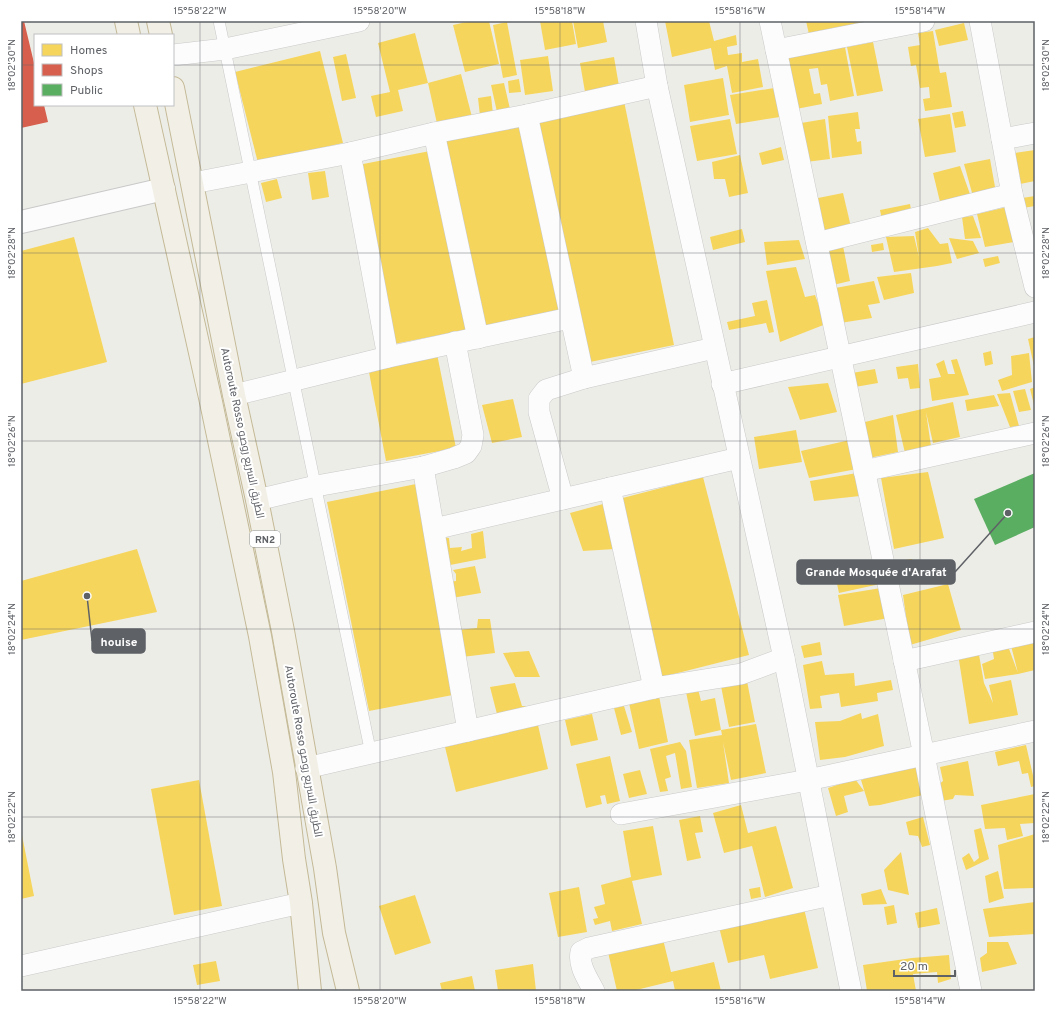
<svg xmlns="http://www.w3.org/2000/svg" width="1056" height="1012" font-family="Overpass,Cairo,sans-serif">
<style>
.homes{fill:#f6d55c}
.shops{fill:#d6604d}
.public{fill:#5aae61}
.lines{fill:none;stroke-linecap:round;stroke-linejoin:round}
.service-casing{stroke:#c9c9c9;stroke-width:12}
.minor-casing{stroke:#c9c9c9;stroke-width:22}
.tertiary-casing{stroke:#c9c9c9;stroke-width:24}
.trunk-casing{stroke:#c4b996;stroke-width:24}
.service{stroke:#fcfcfc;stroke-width:11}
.minor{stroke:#fcfcfc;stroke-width:21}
.tertiary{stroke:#fcfcfc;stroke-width:22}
.trunk{stroke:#f2f0e6;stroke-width:22}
.ticks{fill:none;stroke:#5e6166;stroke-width:1;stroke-opacity:0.45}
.labels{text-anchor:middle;stroke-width:4;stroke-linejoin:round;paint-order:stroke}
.shield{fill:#fff;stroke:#8e9094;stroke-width:1}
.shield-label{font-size:10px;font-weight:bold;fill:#5e6166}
.street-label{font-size:11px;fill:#5e6166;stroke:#fff}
.leader{fill:none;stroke:#5e6166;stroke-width:1.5}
.callout-dot{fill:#5e6166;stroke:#fff;stroke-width:1.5}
.callout{fill:#5e6166;stroke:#5e6166;stroke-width:1.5}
.callout-label{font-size:12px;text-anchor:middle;font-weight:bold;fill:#fff}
.neatline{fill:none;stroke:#5e6166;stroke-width:1.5}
.ticks-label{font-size:10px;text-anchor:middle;fill:#5e6166}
</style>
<rect width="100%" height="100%" fill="#edede8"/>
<g class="homes">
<path d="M471,21H489L499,64L465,72L453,25Z"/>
<path d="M540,21H572L576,44L545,50Z"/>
<path d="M573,21H603L607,42L578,48Z"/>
<path d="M665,21H709L714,41L736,35L737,45L727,47L728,55L742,53V62L758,59L763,87L732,93L727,66L715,70L711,48L672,57Z"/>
<path d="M806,21H861L863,28L810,39Z"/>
<path d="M507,22L517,75L503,78L493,25Z"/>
<path d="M964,23L968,40L939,46L935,30Z"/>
<path d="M933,31L940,73L946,72L952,107L925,111L923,99L930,98L929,87L920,88L916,65L911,66L908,47L920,45L918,33Z"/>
<path d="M415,33L428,83L398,90L403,111L376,117L371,96L390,92L378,43Z"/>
<path d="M873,42L883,91L857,96L847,47Z"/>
<path d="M845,47L854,96L830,101L827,84L821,85L818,68L809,69L814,94L820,93L822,104L791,110L782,59Z"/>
<path d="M320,51L343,143L258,163L235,72Z"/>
<path d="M346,54L356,98L342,101L333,57Z"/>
<path d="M548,56L553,91L525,95L520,60Z"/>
<path d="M614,57L619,86L585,92L580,63Z"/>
<path d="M461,74L473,121L438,128L428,83Z"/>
<path d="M723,78L729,115L690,122L684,85Z"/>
<path d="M519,79L521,92L509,93L508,81Z"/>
<path d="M504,83L510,109L497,112L491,85Z"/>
<path d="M774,88L780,117L736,124L730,95Z"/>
<path d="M491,96L493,114L480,116L478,98Z"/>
<path d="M624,101L674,345L585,363L535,119Z"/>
<path d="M963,111L966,126L955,128L952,113Z"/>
<path d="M858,112L860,129H855L857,142L861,141L862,154L832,158L828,116Z"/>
<path d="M950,114L956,152L925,157L918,119Z"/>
<path d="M730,119L737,154L697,161L690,126Z"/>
<path d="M825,119L830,159L806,162L801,123Z"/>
<path d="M520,124L560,312L483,328L443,140Z"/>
<path d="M781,147L784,160L762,165L759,153Z"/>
<path d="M1035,150V181L1020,184L1015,153Z"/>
<path d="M430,151L466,330L394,344L358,165Z"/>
<path d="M740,155L748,193L729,197L725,179H714L712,162Z"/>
<path d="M990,159L997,198L974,200L964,164Z"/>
<path d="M960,166L971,197L941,206L933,173Z"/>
<path d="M325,171L329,197L312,200L308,173Z"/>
<path d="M277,179L282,198L266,202L261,183Z"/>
<path d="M843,193L851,227L821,234L813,199Z"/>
<path d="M1035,196V206L1023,208L1022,198Z"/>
<path d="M910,204L912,215L882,220L880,210Z"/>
<path d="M1007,207L1014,242L985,247L977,214Z"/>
<path d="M973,216L981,238L965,239L962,217Z"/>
<path d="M928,228L940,244L948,243L952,263L937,266L894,272L886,237L914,236L919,257L915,232Z"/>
<path d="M742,229L745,242L713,250L710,237Z"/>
<path d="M74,237L107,362L21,384V251Z"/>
<path d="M949,238L973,241L979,253L957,259Z"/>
<path d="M799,240L805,259L767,265L764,242Z"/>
<path d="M883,243L884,250L872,252L871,245Z"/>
<path d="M843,246L850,281L833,285L826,250Z"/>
<path d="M998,256L1000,263L985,267L983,259Z"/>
<path d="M796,267L805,297L815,295L826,324L780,342L766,271Z"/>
<path d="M911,273L914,293L884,300L877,277Z"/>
<path d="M874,281L880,303L868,305L872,318L840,323L835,288Z"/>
<path d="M767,300L774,332L769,333L766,323L729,330L727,322L755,316L752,303Z"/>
<path d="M1035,337V366H1034L1028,339Z"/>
<path d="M991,351L993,364L985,366L983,353Z"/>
<path d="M1029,353L1032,382L1002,391L998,380L1012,375L1011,356Z"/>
<path d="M437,354L456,448L386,461L368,367Z"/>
<path d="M957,359L969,395L932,401L929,379L941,377L936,364L944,360L948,374H955L951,360Z"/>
<path d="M918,364L920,388L910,389L908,378L898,379L896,367Z"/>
<path d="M875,369L878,383L855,387L852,373Z"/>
<path d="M828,383L837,412L800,420L788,387Z"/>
<path d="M1035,387V405H1034L1030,389Z"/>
<path d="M1025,389L1031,410L1019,412L1013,391Z"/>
<path d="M1010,393L1019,426L1010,427L997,394Z"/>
<path d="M994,395L999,406L967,411L965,400Z"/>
<path d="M513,399L522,437L492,443L482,405Z"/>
<path d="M953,402L960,437L933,443L926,412L931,446L905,453L896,415Z"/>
<path d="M893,415L898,452L869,458L861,423Z"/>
<path d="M796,430L802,462L759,469L754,437Z"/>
<path d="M850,440L857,469L809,478L801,451Z"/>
<path d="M928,472L944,538L894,549L881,478Z"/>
<path d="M857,473L860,496L814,501L810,481Z"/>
<path d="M703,477L749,655L662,677L615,500Z"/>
<path d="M416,484L458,694L369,711L327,502Z"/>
<path d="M603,504L615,549L583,551L570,513Z"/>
<path d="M483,531L486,558L445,566L440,537L449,538L450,548L462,547L461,551L472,548L471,534Z"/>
<path d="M137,549L157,612L21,640V581Z"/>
<path d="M912,559L915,577L901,579L898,561Z"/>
<path d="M875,561L880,584L839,593L834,570Z"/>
<path d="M475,566L481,593L446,599L443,582L456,581V574L453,570Z"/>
<path d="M948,584L961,630L910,645L903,595Z"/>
<path d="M881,588L889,618L844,626L838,595Z"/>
<path d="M478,619H490L495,653L462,657L458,630L477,628Z"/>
<path d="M1035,635V670L1018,674L985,679L982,664L994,659L992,646L1005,638L1018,673L1009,638Z"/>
<path d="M820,642L822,655L804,658L801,646Z"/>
<path d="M978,649L984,683L993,703L989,685L1011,680L1018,715L969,724L958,654Z"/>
<path d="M529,651L540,677H515L503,653Z"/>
<path d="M822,661L825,675L854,673L855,686L891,680L893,690L877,693L878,701L841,707L839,693L820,696L822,708L810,709L803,665Z"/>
<path d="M747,681L755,722L729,727L721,686Z"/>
<path d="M515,683L522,706H531L498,718L490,687Z"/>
<path d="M698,689L701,701L715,698L721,730L756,724L766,773L731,780L723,742L729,783L697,788L689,740L722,735L721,730L695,736L686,692Z"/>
<path d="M659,696L668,742L639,749L629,703Z"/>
<path d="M624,706L632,732L621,735L614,708Z"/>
<path d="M861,713L862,719L878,714L884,746L845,757L820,760L815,722L840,721Z"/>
<path d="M592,714L598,740L571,746L565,720Z"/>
<path d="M538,725L548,769L456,792L445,747Z"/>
<path d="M680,742L686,751L692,787L681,789L675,753L666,756L671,777L665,779L668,791L660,792L650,749Z"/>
<path d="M1026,745L1035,784V786L1031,787L1028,773L1022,774L1019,761L998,766L995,752Z"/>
<path d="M610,756L620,801L607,804L605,795L600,796L602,804L586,808L576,764Z"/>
<path d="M968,761L974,796L955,795L953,799L941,801L938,785L943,781L940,767Z"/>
<path d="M919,767L923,795L880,805L869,806L861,780L874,775Z"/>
<path d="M640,770L647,794L629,798L623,774Z"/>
<path d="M855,779L864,791L844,796L848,812L836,816L828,788Z"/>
<path d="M199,780L222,906L174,915L151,789Z"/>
<path d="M1035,794V823L1020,824L1023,836L1007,840L1005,828L985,829L981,805Z"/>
<path d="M741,805L748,833L776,826L793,888L765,897L752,846L724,853L713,813Z"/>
<path d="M700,816L703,832L695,833L701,858L687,861L679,820Z"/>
<path d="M923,817L930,845L922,847L918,836L909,835L906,822Z"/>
<path d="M653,826L662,875L632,881L642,924L612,931L610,921L595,925L593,919L598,918L594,907L605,904L601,885L631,877L623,831Z"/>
<path d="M981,828L989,859L966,870L962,858L969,853L974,862L979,858L974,830Z"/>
<path d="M21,830L34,896L21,899Z"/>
<path d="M1035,834V888L1004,889L998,845Z"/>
<path d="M901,852L909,895L888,890L884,870Z"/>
<path d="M998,871L1004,898L989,903L985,876Z"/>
<path d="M579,887L587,932L558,937L549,893Z"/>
<path d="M760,887L761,897L751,899L749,889Z"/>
<path d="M881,889L887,904L863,905L861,894Z"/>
<path d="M415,895L431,943L395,955L379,906Z"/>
<path d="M1035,902V934L989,937L983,909Z"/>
<path d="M803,904L818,968L770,979L764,955L728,963L718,923Z"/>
<path d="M894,905L897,923L887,925L884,907Z"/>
<path d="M937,908L940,924L918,928L915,913Z"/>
<path d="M662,935L671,972L714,962L721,991H675L673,981L632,991H617L607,948Z"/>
<path d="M987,942H1008L1017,964L982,972L980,958L987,953Z"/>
<path d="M949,955L951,979L938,983L937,972L913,974L916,991H867L863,965L912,958Z"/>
<path d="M216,961L220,981L197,985L193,965Z"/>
<path d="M533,964L536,991H498L495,970Z"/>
<path d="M472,976L475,991H442L440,983Z"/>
</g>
<path class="shops" d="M21,21H24L35,67V105H44L48,122L21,128Z"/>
<path class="public" d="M1035,473V527L995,545L974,499Z"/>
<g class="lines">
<g class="service-casing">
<path id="service" d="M219,21L371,754"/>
</g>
<g class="minor-casing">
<g id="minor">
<path d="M646,21L657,86L784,658L851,991"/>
<path d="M770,21L924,755L971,991"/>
<path d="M980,21L1002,139"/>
<path d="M776,50L924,21"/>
<path d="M173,55L225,49L359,21"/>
<path d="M527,115L584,378"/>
<path d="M434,133L478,338"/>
<path d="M1035,133L1002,139L1012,194L1035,287"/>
<path d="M350,153L388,357"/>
<path d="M193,183L350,153L434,133L527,115L657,86"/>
<path d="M817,243L1012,194"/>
<path d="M722,384L1035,312"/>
<path d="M234,395L388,357L570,318"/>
<path d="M423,467L468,731"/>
<path d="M864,471L1035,433"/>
<path d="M610,488L654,688"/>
<path d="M563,499L539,412V399L546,390L584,378L714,348"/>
<path d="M257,500L316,486L423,467L454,458L466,453L471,446L473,435L455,342"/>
<path d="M434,529L739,458"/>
<path d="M904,661L1035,632"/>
<path d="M306,768L654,688L741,674L784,658"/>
<path d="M621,814L808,780L1035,731"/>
<path d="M21,966L301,903"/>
<path d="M594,991C588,979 578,966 581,952L589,948L831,895"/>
</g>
</g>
<g class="tertiary-casing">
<path id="tertiary" d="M21,222L164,189"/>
</g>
<g class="trunk-casing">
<g id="trunk">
<path d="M126,21L129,35"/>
<path d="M158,21L161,35"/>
<path d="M173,88L234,395L257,500L283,631L325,868L334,933L348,991"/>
<path d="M145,105L211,402L260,636L284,772L294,859L301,903L310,991"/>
</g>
</g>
<use href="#service" class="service"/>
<use href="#minor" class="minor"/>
<use href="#tertiary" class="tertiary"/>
<use href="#trunk" class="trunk"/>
</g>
<path class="ticks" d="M200,21V991M380,21V991M560,21V991M740,21V991M920,21V991M21,65H35M173,65H1035M21,253H1035M21,441H1035M21,629H1035M21,817H1035"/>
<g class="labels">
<rect class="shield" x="250" y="531" width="30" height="16" rx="3"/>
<g class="shield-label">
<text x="265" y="543">RN2</text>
</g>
<g class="street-label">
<text transform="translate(243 433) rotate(78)" y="4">Autoroute Rosso الطريق السريع روصو</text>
<text transform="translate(304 751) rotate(80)" y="4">Autoroute Rosso الطريق السريع روصو</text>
</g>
</g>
<path class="leader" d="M1008 513L955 572M87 596L92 641"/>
<g class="callout-dot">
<circle cx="1008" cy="513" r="4"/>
<circle cx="87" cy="596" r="4"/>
</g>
<g class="callout">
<rect x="797" y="560" width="158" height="24" rx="4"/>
<rect x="92" y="629" width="53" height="24" rx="4"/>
</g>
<g class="callout-label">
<text x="876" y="576">Grande Mosquée d'Arafat</text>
<text x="119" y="646">houise</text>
</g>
<rect width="1056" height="1012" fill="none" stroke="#ffffff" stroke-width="44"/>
<rect x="34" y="34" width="140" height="72" fill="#ffffff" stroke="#bfc0c2"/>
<rect x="42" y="44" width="20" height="12" fill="#f6d55c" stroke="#bfc0c2"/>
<text x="70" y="54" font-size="12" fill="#5e6166">Homes</text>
<rect x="42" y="64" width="20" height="12" fill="#d6604d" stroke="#bfc0c2"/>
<text x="70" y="74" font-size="12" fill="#5e6166">Shops</text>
<rect x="42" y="84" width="20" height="12" fill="#5aae61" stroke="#bfc0c2"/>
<text x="70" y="94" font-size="12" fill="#5e6166">Public</text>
<path d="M894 970v6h61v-6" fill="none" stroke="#5e6166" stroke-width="2"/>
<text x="900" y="970" font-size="12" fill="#5e6166" stroke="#ffffff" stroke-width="3" paint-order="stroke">20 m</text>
<rect x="22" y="22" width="1012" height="968" class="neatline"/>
<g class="ticks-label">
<text x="200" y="14">15°58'22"W</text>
<text x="380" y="14">15°58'20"W</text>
<text x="560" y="14">15°58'18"W</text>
<text x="740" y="14">15°58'16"W</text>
<text x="920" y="14">15°58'14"W</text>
<text transform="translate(11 65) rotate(-90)" y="4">18°02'30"N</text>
<text transform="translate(1045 65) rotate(-90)" y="4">18°02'30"N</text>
<text transform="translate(11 253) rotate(-90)" y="4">18°02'28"N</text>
<text transform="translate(1045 253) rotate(-90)" y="4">18°02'28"N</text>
<text transform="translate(11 441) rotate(-90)" y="4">18°02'26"N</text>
<text transform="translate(1045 441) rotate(-90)" y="4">18°02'26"N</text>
<text transform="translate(11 629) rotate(-90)" y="4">18°02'24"N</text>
<text transform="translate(1045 629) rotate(-90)" y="4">18°02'24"N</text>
<text transform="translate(11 817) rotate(-90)" y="4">18°02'22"N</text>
<text transform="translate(1045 817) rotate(-90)" y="4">18°02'22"N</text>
<text x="200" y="1004">15°58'22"W</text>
<text x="380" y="1004">15°58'20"W</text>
<text x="560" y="1004">15°58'18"W</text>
<text x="740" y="1004">15°58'16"W</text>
<text x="920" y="1004">15°58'14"W</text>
</g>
</svg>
